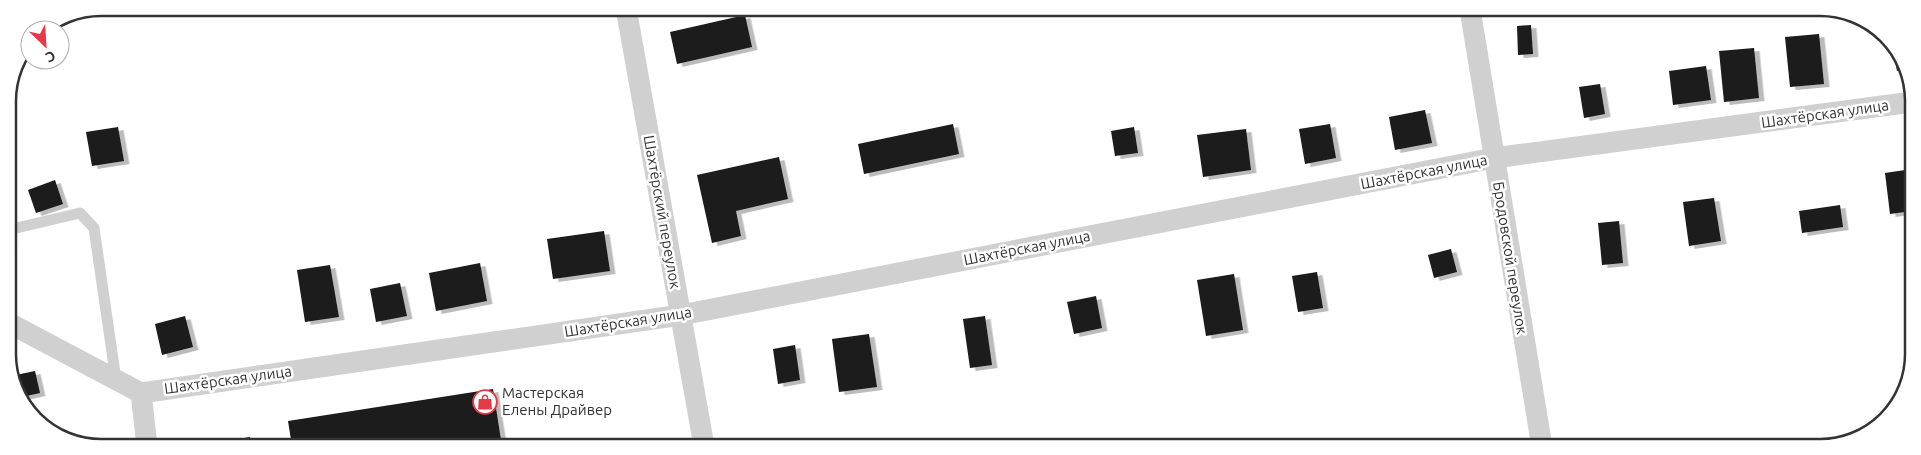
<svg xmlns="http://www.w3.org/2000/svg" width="1921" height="455" font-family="Ubuntu,sans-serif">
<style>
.building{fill:#1a1a1a;filter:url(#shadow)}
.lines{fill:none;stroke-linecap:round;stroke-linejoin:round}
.lane{stroke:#d0d0d0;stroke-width:11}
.street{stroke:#d0d0d0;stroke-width:21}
.labels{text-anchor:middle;stroke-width:5;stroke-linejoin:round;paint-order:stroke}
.street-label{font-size:15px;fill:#333;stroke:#fff}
.poi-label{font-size:15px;fill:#333;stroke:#fff;text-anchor:start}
.rim{fill:none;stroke:#333;stroke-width:2.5}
</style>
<defs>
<filter id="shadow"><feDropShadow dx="5.5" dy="3" stdDeviation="0" flood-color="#0004"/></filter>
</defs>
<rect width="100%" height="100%" fill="#fff"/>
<g class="building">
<path d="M138,8H161L162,11L139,14Z"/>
<path d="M745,15L752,47L677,64L670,32Z"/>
<path d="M1531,25L1533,54L1518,55L1517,26Z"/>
<path d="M1819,34L1824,84L1790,87L1785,37Z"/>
<path d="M1892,46L1905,69L1897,71Z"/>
<path d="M1754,48L1759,98L1724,102L1719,51Z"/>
<path d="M1706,66L1711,100L1673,105L1669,71Z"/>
<path d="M1600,84L1605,114L1584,118L1579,87Z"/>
<path d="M1425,110L1432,143L1395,150L1389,117Z"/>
<path d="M953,124L959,154L864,174L858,144Z"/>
<path d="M1330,124L1336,158L1305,164L1299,129Z"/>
<path d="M118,127L124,161L92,166L86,132Z"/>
<path d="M1134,127L1138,153L1115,156L1111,131Z"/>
<path d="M1246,129L1251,170L1203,177L1197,135Z"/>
<path d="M779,157L788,199L736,211L741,236L712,243L697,175Z"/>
<path d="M1912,169V211L1890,214L1885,173Z"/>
<path d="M55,180L63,204L36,213L28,190Z"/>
<path d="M1714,198L1721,241L1689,246L1683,202Z"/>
<path d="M1840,205L1843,227L1802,233L1799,211Z"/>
<path d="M1619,221L1623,263L1602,265L1598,223Z"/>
<path d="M604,231L610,271L553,279L547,239Z"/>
<path d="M1451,249L1457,272L1434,278L1428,255Z"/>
<path d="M480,263L487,301L436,311L429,273Z"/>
<path d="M330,265L339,317L305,322L297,270Z"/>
<path d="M1317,272L1323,308L1298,312L1292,276Z"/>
<path d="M1234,274L1243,330L1206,336L1197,280Z"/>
<path d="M400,283L407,316L376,322L370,289Z"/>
<path d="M1096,296L1102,328L1074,334L1067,302Z"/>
<path d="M185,316L193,347L162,355L155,324Z"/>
<path d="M985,316L992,365L970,368L963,319Z"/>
<path d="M869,334L877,387L839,392L832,339Z"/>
<path d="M795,345L800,380L778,384L773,349Z"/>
<path d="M35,371L40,393L22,397L11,376Z"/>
<path d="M493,389L501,440L465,446H292L288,421Z"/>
<path d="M250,437L251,446H201V445Z"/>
</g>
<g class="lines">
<path class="lane" d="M8,230L80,213L94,228L116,380"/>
<g class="street">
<path d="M626,8L704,446"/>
<path d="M1470,9L1542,447"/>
<path d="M9,323L141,393"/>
<path d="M141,393L681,315L1494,158L1912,102"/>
<path d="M141,393L147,446"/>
</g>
</g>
<defs>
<g id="shop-ring" transform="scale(1.25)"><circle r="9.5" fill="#fff" stroke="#e63946" stroke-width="1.5"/><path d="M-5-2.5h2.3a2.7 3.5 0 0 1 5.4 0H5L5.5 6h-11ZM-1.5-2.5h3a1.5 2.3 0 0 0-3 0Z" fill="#e63946"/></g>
</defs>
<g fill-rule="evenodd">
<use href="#shop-ring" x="485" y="402"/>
</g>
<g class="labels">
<g class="street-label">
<text transform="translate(1825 114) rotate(-8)" y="5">Шахтёрская улица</text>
<text transform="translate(1424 172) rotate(-11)" y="5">Шахтёрская улица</text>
<text transform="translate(662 212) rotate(80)" y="5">Шахтёрский переулок</text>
<text transform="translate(1027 248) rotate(-11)" y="5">Шахтёрская улица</text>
<text transform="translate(1510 258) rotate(81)" y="5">Бродовской переулок</text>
<text transform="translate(628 322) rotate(-9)" y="5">Шахтёрская улица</text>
<text transform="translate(228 380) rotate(-8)" y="5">Шахтёрская улица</text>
</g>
<g class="poi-label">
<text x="502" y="398">Мастерская<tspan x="502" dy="17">Елены Драйвер</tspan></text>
</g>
</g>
<path d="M0 0H1921V455H0ZM101 16H1820A85 85 0 0 1 1905 101V354A85 85 0 0 1 1820 439H101A85 85 0 0 1 16 354V101A85 85 0 0 1 101 16Z" fill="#fff" fill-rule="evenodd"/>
<path class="rim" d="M101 16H1820A85 85 0 0 1 1905 101V354A85 85 0 0 1 1820 439H101A85 85 0 0 1 16 354V101A85 85 0 0 1 101 16Z"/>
<g transform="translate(45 45) rotate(155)"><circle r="24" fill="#ffffff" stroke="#adadad"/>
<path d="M0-4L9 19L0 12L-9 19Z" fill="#e63946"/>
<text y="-8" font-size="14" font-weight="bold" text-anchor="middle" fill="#333333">С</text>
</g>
</svg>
